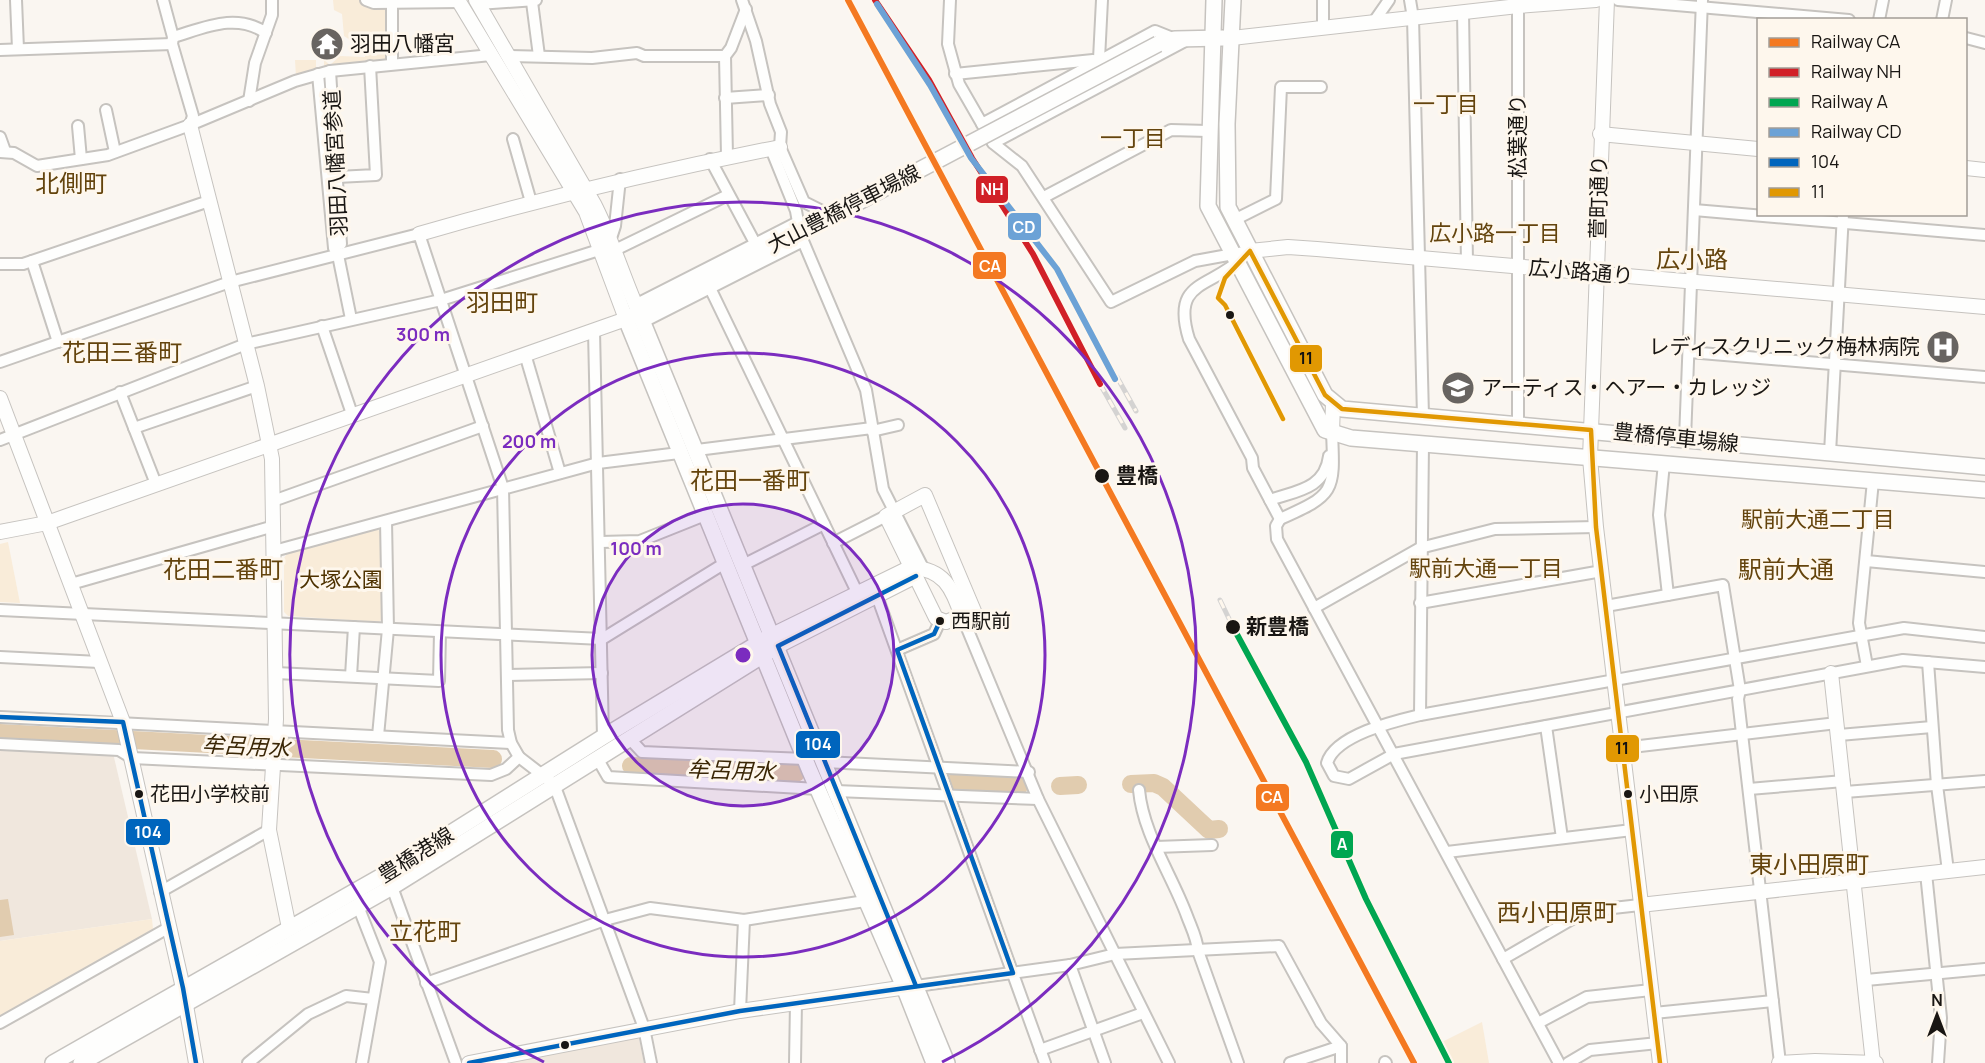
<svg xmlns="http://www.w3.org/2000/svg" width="1985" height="1063" font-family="Manrope,'Noto Sans JP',sans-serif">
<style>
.built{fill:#f0e7dd}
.green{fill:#f9ecd9}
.water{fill:#e1ccaf}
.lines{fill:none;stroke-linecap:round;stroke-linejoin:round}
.river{stroke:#e1ccaf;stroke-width:18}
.minor-casing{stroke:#c6c3bf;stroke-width:14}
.tertiary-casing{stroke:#c6c3bf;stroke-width:16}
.secondary-casing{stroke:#c6c3bf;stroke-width:18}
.minor{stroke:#fefefd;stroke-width:10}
.tertiary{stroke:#fefefd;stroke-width:14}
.secondary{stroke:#fefefd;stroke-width:15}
.rail-casing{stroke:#d4d3d2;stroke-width:5}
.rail{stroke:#fef7ed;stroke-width:3;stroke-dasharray:9;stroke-linecap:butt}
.secondary-bridge-casing{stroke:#c6c3bf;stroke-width:18;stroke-linecap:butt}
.secondary-bridge{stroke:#fefefd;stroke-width:15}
.bus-1-casing{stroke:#fef7ed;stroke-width:9}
.bus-2-casing{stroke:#fef7ed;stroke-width:9}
.bus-1{stroke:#0065bd;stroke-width:4.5}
.bus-2{stroke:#e19802;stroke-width:4.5}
.rail-1-casing{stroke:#fef7ed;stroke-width:10}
.rail-2-casing{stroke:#fef7ed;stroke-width:10}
.rail-3-casing{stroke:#fef7ed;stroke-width:10}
.rail-4-casing{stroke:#fef7ed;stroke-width:10}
.rail-1{stroke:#f47921;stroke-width:6}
.rail-2{stroke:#d12027;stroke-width:6}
.rail-3{stroke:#00a651;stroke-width:6}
.rail-4{stroke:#6ca2d6;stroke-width:6}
.ring{fill:none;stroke:#7b2cbf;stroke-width:3}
.bus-dot{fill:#191613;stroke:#fef7ed;stroke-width:2}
.labels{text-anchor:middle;stroke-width:6;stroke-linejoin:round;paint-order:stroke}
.bus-label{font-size:20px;fill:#191613;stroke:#fef7ed;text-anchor:start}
.poi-label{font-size:21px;fill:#191613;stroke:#fef7ed;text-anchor:start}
.street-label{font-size:21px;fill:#191613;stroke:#fef7ed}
.stop-label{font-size:21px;font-weight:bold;fill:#191613;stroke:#fef7ed;text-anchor:start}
.park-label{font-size:21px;fill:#4e3200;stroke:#fef7ed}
.neighbourhood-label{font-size:22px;fill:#64440d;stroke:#fef7ed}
.water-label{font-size:22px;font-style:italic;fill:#3a2605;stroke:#fef7ed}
.quarter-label{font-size:24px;fill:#64440d;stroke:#fef7ed}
.centre{fill:#7b2cbf;stroke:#fef7ed;stroke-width:3}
.ring-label{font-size:18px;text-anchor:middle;font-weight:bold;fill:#7b2cbf;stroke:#fef7ed;stroke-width:6;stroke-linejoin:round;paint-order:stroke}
.line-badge{stroke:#fef7ed;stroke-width:2}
.badge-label{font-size:16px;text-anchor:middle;font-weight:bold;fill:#fff}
.pale-badge-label{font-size:16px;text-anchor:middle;font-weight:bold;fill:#111}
</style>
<rect width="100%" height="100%" fill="#faf6f1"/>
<g class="built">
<path d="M0,748L113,753L152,919L0,941Z"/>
<path d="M636,1037L639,1039L644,1063H508Z"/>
</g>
<g class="green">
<path d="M333,0H359L389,9L390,58L386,61L296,77L295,60H316V67H324V60L330,65L340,56L365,57V43H355L344,36L342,14L334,10Z"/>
<path d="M376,529L380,531L383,618L379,622L288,616L284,612V558L287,554Z"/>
<path d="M8,542L20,603L0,602V544Z"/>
<path d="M152,919L153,929L0,1016V941Z"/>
<path d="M1482,1022L1489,1063H1452L1442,1042Z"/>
</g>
<path class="water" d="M8,899L14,935L0,937V900Z"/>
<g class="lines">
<g class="river">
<path d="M0,733L493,759"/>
<path d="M631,766L796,773"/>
<path d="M956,781L1020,785"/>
<path d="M1131,784L1154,783L1163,787L1209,830L1219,829"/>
<path d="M1060,786L1078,785"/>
</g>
<g class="minor-casing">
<g id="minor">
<path d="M16,0L18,49"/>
<path d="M163,0L173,37L172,44L193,116L190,125"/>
<path d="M366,0L374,3L460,2"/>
<path d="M742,0L756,41L770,104L781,132L780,147L804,202L832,216"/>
<path d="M950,0L948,44L959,84L993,143L1022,166L1111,302L1195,261L1250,251"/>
<path d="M1410,0L1413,18L1423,416"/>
<path d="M1618,0L1849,20"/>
<path d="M532,2L539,56"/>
<path d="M392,3V64"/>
<path d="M478,4L536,0"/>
<path d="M1463,12L1467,262"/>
<path d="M1879,20L1883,0"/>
<path d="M1942,20L1946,0"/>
<path d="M1373,23L1389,0"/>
<path d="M1323,28V0"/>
<path d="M173,37C204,28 236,12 266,33"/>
<path d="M1966,38L1985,43"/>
<path d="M0,50L172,44"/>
<path d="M510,56L592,58L637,53L644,56H725"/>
<path d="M1099,59L1102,0"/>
<path d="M330,71L341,244"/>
<path d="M318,74L334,248L338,255L351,319"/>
<path d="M955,74L1093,60"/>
<path d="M725,98L769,95"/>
<path d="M249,101L255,63L272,15V0"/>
<path d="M106,110L115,152"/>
<path d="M982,124L1155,31L1175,39"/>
<path d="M78,126L81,159"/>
<path d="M0,137L5,151"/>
<path d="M513,139L531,202"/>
<path d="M993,143L1185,41"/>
<path d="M0,152L14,153L37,166L108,155L190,125L295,81L330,71L491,55"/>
<path d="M727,156L725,56L731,48L746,9"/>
<path d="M710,159L755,243"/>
<path d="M337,177L376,175L370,66"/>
<path d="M1044,197L1171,130L1208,131"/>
<path d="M1694,210L1985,235"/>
<path d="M1234,220L1276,199L1281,87H1321"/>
<path d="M611,238L615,226L620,179"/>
<path d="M615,250L728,195"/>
<path d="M1241,259C1209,289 1171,280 1189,339L1252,458L1253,468L1280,519C1334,495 1335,493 1332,433"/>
<path d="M32,261L58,342"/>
<path d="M0,264H23L209,201"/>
<path d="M710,288L857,592"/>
<path d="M635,305L798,222L796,211L771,149"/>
<path d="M643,322L803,241L866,390L883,489L923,568"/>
<path d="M322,326L352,414"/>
<path d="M594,331L603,737"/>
<path d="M1689,352L1985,377"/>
<path d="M525,354L560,473"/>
<path d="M0,362L230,282L419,234L503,488L508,730L511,743L519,757L506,769L491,775L132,758L119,750L0,744"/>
<path d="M120,392L156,484"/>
<path d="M1518,424V0"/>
<path d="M134,428L257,386"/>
<path d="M872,431L898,425"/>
<path d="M1685,439L1702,0"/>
<path d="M0,440L246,344L441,300L599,250"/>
<path d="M697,450L872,428"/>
<path d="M1830,453L1843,214"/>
<path d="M1664,463L1659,515L1668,595"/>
<path d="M1270,500C1296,491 1325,489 1329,456"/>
<path d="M273,501L483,426"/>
<path d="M1280,519L1276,526L1277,539L1559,1063"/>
<path d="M600,542L640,541L705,515"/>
<path d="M833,543L886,516"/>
<path d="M274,551L598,463L679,453"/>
<path d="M1866,561L1985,572"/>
<path d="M743,565L824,524"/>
<path d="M71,584L274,526"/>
<path d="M877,596L1045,1063"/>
<path d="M1420,603L1602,571"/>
<path d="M1606,606L1723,585L1740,690L1738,699L1780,1063"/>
<path d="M1314,608L1420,548L1495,529L1596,527"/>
<path d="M0,610L602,639L725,563"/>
<path d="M962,616L1038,799L1169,1063"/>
<path d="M1985,637L1904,628L1420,715C1395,721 1335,735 1327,763L1334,776L1349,779L1394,754L1903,660L1985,667"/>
<path d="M897,650L934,634L940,621"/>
<path d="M0,657L99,662"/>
<path d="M1928,662L1937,785L1948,871"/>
<path d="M1867,666L1859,623L1873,481"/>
<path d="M276,673L439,681L440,632"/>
<path d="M508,675L602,673"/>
<path d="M351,676L354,627"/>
<path d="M1420,715L1423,444"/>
<path d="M0,717L511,743"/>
<path d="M1546,726L1562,838"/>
<path d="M1839,735L1932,727"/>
<path d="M378,736L388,629L386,521"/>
<path d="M630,739L642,752L805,759"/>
<path d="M1623,748L1837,723"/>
<path d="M519,757L554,784L644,1028L651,1063"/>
<path d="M597,758L608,777L818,789"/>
<path d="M824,762L1029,772"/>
<path d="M1749,789L1844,781"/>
<path d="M1139,790C1143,834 1172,875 1187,916C1191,927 1197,938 1198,951L1238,1063"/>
<path d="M836,791L1038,799"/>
<path d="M1845,792L1985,781"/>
<path d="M1156,847L1212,845"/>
<path d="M1447,852L1632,830"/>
<path d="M1926,873L1941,1018L1938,1063"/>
<path d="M392,887L456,1063"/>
<path d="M160,892L269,830"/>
<path d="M358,906L380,962L362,1063"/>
<path d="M1503,959L1586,911L1640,905"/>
<path d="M1070,965L1105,1063"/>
<path d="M1866,980L1985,969"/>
<path d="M426,983L605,920L650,908L744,920L865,901"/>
<path d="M916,986L1070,965L1115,954L1279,946L1321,1023L1341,1046V1063"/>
<path d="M740,1011L744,920"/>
<path d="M1654,1013L1773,1001"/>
<path d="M0,1023L168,928"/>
<path d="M1538,1023L1587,997L1651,990"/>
<path d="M1040,1050L1143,1013"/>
<path d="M1385,1062L1386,1063"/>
<path d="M248,1063L308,1014L346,996L373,999"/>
<path d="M795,1063L796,1002"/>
<path d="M1290,1063L1341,1046"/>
<path d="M1568,1063L1590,1050L1658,1043"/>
</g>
</g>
<g class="tertiary-casing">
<g id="tertiary">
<path d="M476,0L594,204C612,239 623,277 639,313"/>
<path d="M1607,0L1590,458L1596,527L1660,1063"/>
<path d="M1232,38L1518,6L1596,0"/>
<path d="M190,125L257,386L272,459L276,719L269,830L289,928"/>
<path d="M1600,134L1758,149"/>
<path d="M1966,168L1985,170"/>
<path d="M419,234C539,199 658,171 780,147"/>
<path d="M1250,251L1288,247L1317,249L1985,307"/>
<path d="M0,398L123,722L183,988L196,1063"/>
<path d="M1332,433L1333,403"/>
<path d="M925,495L974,611L946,622L936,618L886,516Z"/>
<path d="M0,532L47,523L626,319L586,212L458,0"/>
<path d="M772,635L911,567C945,570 951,587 962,616"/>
<path d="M778,646L916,576"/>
<path d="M1831,673L1873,1063"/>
<path d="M1640,905L1985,867"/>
<path d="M469,1063L740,1011L914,986"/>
<path d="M1779,1063L1815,1061L1876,1063"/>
</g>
</g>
<g class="secondary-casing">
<g id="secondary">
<path d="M1214,0L1208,206L1325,430L1351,438L1985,490"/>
<path d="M1233,0L1227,124L1228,207L1325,395L1342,409L1985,467"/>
<path d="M1158,44L1175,39L1223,38"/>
<path d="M832,216L626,319L809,769L904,987L934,1063"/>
<path d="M639,313L947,1063"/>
<path d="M53,1063L387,873L603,737L772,635"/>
<path d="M81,1063L392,887L778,646"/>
</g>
</g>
<use href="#minor" class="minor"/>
<use href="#tertiary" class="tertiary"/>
<use href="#secondary" class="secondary"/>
<g class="rail-casing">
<g id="rail">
<path d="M1117,377L1136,411"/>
<path d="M1100,384L1125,428"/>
<path d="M1220,600L1233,627"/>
</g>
</g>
<use href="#rail" class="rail"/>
<g class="secondary-bridge-casing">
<path id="secondary-bridge" d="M832,216L1158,44"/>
</g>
<use href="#secondary-bridge" class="secondary-bridge"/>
<g class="bus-1-casing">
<g id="bus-1">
<path d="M916,576L778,646L916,986"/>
<path d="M0,717L123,722L183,988L196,1063"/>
<path d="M469,1063L740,1011L1013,973L897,650L934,634L940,621"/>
</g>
</g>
<g class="bus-2-casing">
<path id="bus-2" d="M1283,419L1225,305L1218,298L1225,278L1250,251L1325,395L1342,409L1591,430L1596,527L1660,1063"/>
</g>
<use href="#bus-1" class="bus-1"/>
<use href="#bus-2" class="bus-2"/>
<g class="rail-1-casing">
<path id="rail-1" d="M848,0L1414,1063"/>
</g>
<g class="rail-2-casing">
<path id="rail-2" d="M875,0L929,80L972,158L1033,254L1100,384"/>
</g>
<g class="rail-3-casing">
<path id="rail-3" d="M1233,627L1306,762L1366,899L1449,1063"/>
</g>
<g class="rail-4-casing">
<path id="rail-4" d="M877,4L930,85L971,158L1057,269L1115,379"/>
</g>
<use href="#rail-1" class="rail-1"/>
<use href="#rail-2" class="rail-2"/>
<use href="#rail-3" class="rail-3"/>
<use href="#rail-4" class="rail-4"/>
</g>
<circle cx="743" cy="655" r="151" fill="#7b2cbf" fill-opacity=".12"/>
<g class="ring">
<circle cx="743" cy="655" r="151"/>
<circle cx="743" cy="655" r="302"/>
<path d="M544 1062A453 453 0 1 1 942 1062"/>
</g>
<defs>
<g id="temple-disc" transform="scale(1.725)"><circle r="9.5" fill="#686461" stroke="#fef7ed"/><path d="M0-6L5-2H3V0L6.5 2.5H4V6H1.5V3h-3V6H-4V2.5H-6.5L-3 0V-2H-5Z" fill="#fff"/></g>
<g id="hospital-disc" transform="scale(1.725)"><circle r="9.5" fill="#686461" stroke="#fef7ed"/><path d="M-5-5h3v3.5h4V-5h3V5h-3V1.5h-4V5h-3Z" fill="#fff"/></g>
<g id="university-disc" transform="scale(1.725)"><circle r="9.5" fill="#686461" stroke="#fef7ed"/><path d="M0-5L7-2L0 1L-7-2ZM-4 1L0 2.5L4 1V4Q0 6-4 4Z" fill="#fff"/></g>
</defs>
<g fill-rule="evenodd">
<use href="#temple-disc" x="327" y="44"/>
<use href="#hospital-disc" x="1943" y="347"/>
<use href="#university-disc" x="1458" y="388"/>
</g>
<g class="bus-dot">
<circle cx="1230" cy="315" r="5"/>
<circle cx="1102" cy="476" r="8"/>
<circle cx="940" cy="621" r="5"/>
<circle cx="1233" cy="627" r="8"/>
<circle cx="139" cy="794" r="5"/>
<circle cx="1628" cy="794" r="5"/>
<circle cx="565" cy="1045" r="5"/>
</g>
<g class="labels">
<g class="bus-label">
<text x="951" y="628">西駅前</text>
<text x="150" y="801">花田小学校前</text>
<text x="1639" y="801">小田原</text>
</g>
<g class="poi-label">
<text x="350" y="51">羽田八幡宮</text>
<text x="1920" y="354" text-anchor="end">レディスクリニック梅林病院</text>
<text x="1481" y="395">アーティス・ヘアー・カレッジ</text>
</g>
<g class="street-label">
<text transform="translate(1518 136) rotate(-90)" y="7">松葉通り</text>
<text transform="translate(336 163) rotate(-93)" y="7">羽田八幡宮参道</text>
<text transform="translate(1599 197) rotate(-89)" y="7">萱町通り</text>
<text transform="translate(844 209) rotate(-27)" y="7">大山豊橋停車場線</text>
<text transform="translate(1581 272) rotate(5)" y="7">広小路通り</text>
<text transform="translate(1676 438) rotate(6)" y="7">豊橋停車場線</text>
<text transform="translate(416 855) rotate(-32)" y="7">豊橋港線</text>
</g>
<g class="stop-label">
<text x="1116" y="483">豊橋</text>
<text x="1246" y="634">新豊橋</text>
</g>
<g class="park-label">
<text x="341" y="587">大塚公園</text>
</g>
<g class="neighbourhood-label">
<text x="1446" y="112">一丁目</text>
<text x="1133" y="146">一丁目</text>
<text x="1495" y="241">広小路一丁目</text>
<text x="1818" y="527">駅前大通二丁目</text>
<text x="1486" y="576">駅前大通一丁目</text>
</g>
<g class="water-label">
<text transform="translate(246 746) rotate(3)" y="8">牟呂用水</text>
<text transform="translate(731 770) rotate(2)" y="8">牟呂用水</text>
</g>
<g class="quarter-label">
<text x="71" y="192">北側町</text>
<text x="1692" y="268">広小路</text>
<text x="502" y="311">羽田町</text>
<text x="122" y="361">花田三番町</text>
<text x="750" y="489">花田一番町</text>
<text x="223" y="578">花田二番町</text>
<text x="1786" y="578">駅前大通</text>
<text x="1809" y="873">東小田原町</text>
<text x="1557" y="921">西小田原町</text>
<text x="425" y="940">立花町</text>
</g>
</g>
<circle cx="743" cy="655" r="9" class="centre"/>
<g class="ring-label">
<text x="423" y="341">300 m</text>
<text x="529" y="448">200 m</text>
<text x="636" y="555">100 m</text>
</g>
<g class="line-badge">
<rect x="975" y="175" width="34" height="29" rx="6" fill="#d12027"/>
<rect x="1007" y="212" width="35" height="29" rx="6" fill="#6ca2d6"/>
<rect x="972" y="251" width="35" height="29" rx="6" fill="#f47921"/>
<rect x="1289" y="344" width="34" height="29" rx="6" fill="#e19802"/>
<rect x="795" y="730" width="46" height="29" rx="6" fill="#0065bd"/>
<rect x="1605" y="734" width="35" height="29" rx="6" fill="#e19802"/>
<rect x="1255" y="783" width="35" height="29" rx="6" fill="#f47921"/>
<rect x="125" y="818" width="46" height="28" rx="6" fill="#0065bd"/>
<rect x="1330" y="830" width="24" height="29" rx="6" fill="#00a651"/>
</g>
<g class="badge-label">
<text x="992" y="195">NH</text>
<text x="1024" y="233">CD</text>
<text x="990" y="272">CA</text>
<text x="818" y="750">104</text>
<text x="1272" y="803">CA</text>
<text x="148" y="838">104</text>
<text x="1342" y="850">A</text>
</g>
<g class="pale-badge-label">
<text x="1306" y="364">11</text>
<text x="1622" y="754">11</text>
</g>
<rect x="1757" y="18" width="210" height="198" fill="#fef7ed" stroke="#a29d96" stroke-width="1.5"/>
<rect x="1769" y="38" width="30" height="9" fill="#f47921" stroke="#a29d96" stroke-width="1.5"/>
<text x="1811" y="48" font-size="18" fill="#191613">Railway CA</text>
<rect x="1769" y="68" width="30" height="9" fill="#d12027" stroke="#a29d96" stroke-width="1.5"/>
<text x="1811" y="78" font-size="18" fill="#191613">Railway NH</text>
<rect x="1769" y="98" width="30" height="9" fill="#00a651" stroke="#a29d96" stroke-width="1.5"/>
<text x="1811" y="108" font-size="18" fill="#191613">Railway A</text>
<rect x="1769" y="128" width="30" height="9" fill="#6ca2d6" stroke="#a29d96" stroke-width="1.5"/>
<text x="1811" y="138" font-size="18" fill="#191613">Railway CD</text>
<rect x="1769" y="158" width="30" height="9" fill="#0065bd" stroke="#a29d96" stroke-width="1.5"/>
<text x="1811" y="168" font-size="18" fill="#191613">104</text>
<rect x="1769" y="188" width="30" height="9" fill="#e19802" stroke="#a29d96" stroke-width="1.5"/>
<text x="1811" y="198" font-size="18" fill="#191613">11</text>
<g transform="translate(1937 1015)" stroke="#fef7ed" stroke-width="4.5" paint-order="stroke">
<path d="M0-4.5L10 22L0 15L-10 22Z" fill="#191613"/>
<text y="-9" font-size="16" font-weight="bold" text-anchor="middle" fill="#191613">N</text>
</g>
</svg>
